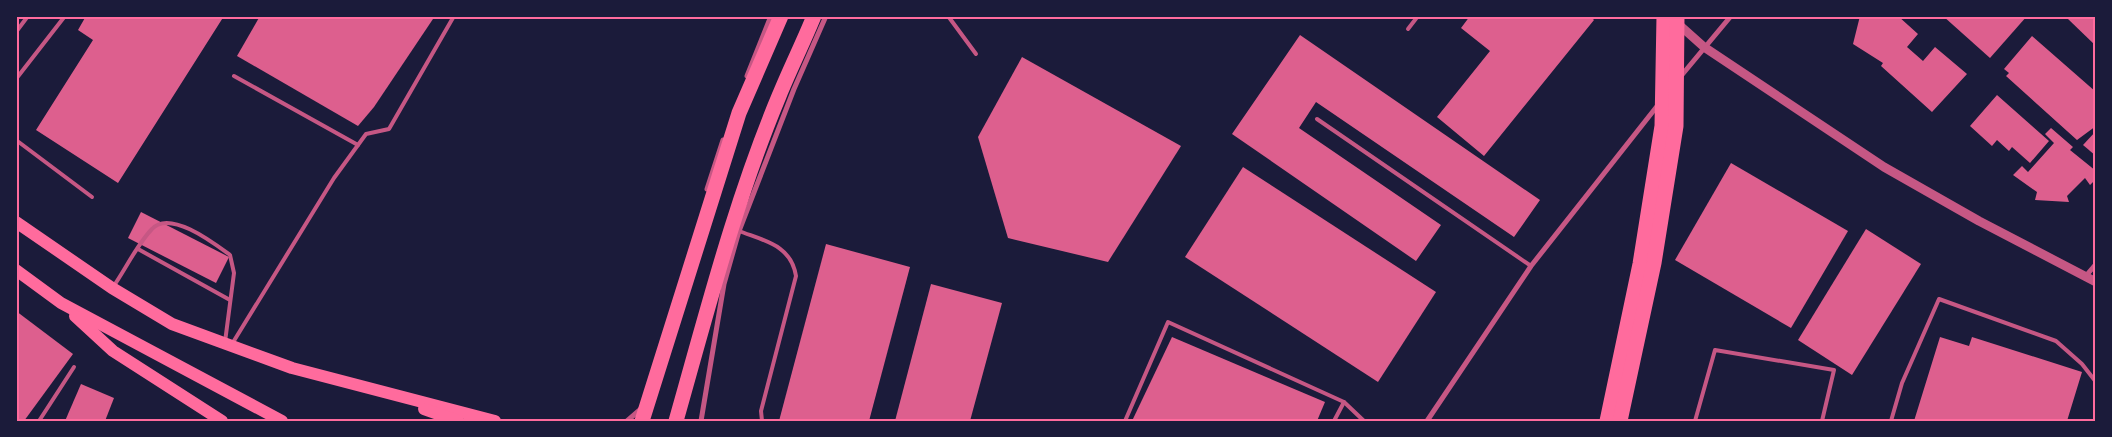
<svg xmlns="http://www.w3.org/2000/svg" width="2112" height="437" font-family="Manrope,sans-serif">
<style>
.building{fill:#dd5f8e}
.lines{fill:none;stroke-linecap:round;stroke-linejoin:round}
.service{stroke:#c65784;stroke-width:4}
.minor{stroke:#c65784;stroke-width:5}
.tertiary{stroke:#c65784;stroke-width:9}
.primary{stroke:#ff6b9d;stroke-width:12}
.motorway{stroke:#ff6b9d;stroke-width:15}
.neatline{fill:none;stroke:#ff6b9d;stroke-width:2}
</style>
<rect width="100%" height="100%" fill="#1b1b3a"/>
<g class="building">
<path d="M86,16H224L118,183L36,130L93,40L78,30Z"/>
<path d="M260,16H435L374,107L358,126L237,56Z"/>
<path d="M1470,16H1590L1594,20L1484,156L1437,117L1490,51L1461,28Z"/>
<path d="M1860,16H1898L1918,34L1907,47L1923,61L1935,47L1967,74L1932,112L1881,66L1883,63L1853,44Z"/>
<path d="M1943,16H2027L1990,58Z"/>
<path d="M2071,16H2096V46L2068,19Z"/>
<path d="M1300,35L1540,200L1514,237L1316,102L1299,128L1441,225L1416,261L1232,134Z"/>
<path d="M2032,36L2096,92V126L2077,140L2006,76L2009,73L2004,69Z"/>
<path d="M1022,57L1181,146L1108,262L1008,238L978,137Z"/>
<path d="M1997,95L2049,141L2030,163L2012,147L2009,151L1997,140L1992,146L1970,126Z"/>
<path d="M2051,128L2073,147L2070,150L2096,171V179L2090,185L2085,178L2067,196L2069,202L2035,200L2037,192L2013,175L2022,166L2028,172L2054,143L2045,134Z"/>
<path d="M2096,131V156L2083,145Z"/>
<path d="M1731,163L1848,231L1791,328L1675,260Z"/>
<path d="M1243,167L1436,292L1378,382L1185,257Z"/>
<path d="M141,212L229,257L216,283L128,238Z"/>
<path d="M1866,229L1921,264L1852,375L1798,340Z"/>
<path d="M826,244L910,267L869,421H779Z"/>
<path d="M931,284L1002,303L970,421H895Z"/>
<path d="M16,311L73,354L24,421H16Z"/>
<path d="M1172,337L1325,402L1317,421H1132Z"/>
<path d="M1940,337L1969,346L1972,337L2082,372L2067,421H1914Z"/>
<path d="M81,384L114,398L105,421H65Z"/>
</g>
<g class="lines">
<g class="service">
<path d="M948,16L976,54"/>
<path d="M1408,29L1418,16"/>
<path d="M16,32L28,16"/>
<path d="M234,76L358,145"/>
<path d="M16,79L65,16"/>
<path d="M1317,119L1531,266"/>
<path d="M16,140L92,197"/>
<path d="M739,231C765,241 791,245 796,276L761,411L762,421"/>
<path d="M138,249L230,300"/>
<path d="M113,287C125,270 138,243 152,229C170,209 215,244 230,255L234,273L225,342"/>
<path d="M232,344L334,178L366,134L389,129L454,16"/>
<path d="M1344,402L1364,421"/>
<path d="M39,421L74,367"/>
<path d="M1125,421L1168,322L1344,402L1334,421"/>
<path d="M1695,421L1715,350L1834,370L1822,421"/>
<path d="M1891,421L1902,383L1939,299L2056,341L2082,364L2096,382"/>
</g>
<g class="minor">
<path d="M747,76L771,16"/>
<path d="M1681,76L1731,16"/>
<path d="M707,189L723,140"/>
<path d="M2085,277L2096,264"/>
<path d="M627,421L642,408"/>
<path d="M701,421L724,284L739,231L794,89L826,16"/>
<path d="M1427,421L1531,266L1658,105"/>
</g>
<path class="tertiary" d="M1676,22L1704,47L1884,167L1979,221L2096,282"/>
<g class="primary">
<path d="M16,222L112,288L172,324L292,368L495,421"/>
<path d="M16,270L61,303L282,421"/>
<path d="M75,316L113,351L222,421"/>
<path d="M424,409L458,421"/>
</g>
<g class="motorway">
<path d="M642,421L739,113L781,16"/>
<path d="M676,421C707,312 735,201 779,96C790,69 803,43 814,16"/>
<path d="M1607,421L1640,264L1662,126L1664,16"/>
<path d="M1620,421L1654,263L1676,126L1677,16"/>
</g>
</g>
<rect width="2112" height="437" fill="none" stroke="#1b1b3a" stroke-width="35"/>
<rect x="18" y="18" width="2076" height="402" class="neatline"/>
</svg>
